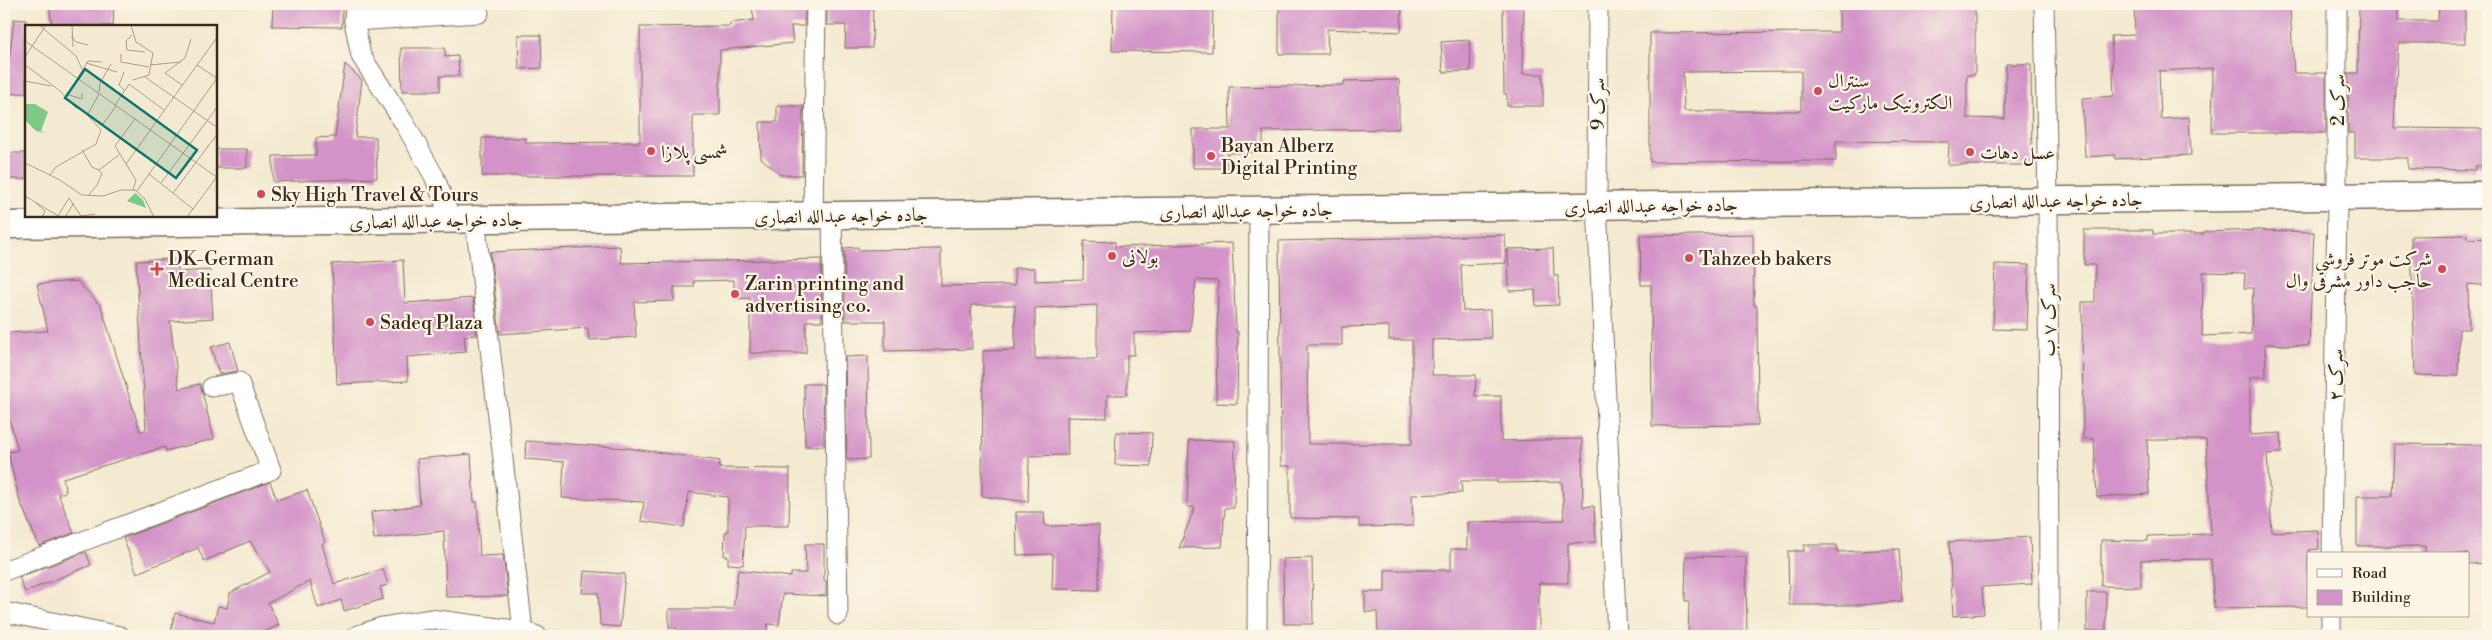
<svg xmlns="http://www.w3.org/2000/svg" width="2492" height="640" font-family="'Libre Bodoni',Amiri,serif">
<style>
.building{fill:#d393c8;fill-rule:evenodd}
.lines{fill:none;stroke-linecap:round;stroke-linejoin:round}
.minor-casing{stroke:#7c6d5d;stroke-width:21}
.secondary-casing{stroke:#7c6d5d;stroke-width:29}
.minor{stroke:#fff;stroke-width:19}
.secondary{stroke:#fff;stroke-width:26}
.poi-dot{fill:#d1495b;stroke:#fcf5e5;stroke-width:2}
.labels{text-anchor:middle;stroke-width:4.5;stroke-linejoin:round;paint-order:stroke}
.poi-label{font-size:19px;fill:#3b2a1e;stroke:#fcf5e5;text-anchor:start}
.street-label{font-size:19px;fill:#3b2a1e;stroke:#fcf5e5}
.inset-road{fill:none;stroke:#aa9d89;stroke-width:1}
.view{fill:#0f766e;fill-opacity:0.15;stroke:#0f766e;stroke-width:2.5}
.inset-edge{fill:none;stroke:#3b2a1e;stroke-width:2.5}
</style>
<rect width="100%" height="100%" fill="#fcf5e5"/>
<filter id="ink" filterUnits="userSpaceOnUse"><feTurbulence type="fractalNoise" baseFrequency=".02" numOctaves="2"/><feDisplacementMap in="SourceGraphic" scale="10" xChannelSelector="R" yChannelSelector="G"/><feConvolveMatrix kernelMatrix="1 2 1 2 8 2 1 2 1" color-interpolation-filters="sRGB"/></filter>
<filter id="wash" filterUnits="userSpaceOnUse"><feTurbulence type="fractalNoise" baseFrequency=".0096" numOctaves="4" result="noise"/><feDisplacementMap in="SourceGraphic" scale="20" xChannelSelector="R" yChannelSelector="G"/><feGaussianBlur stdDeviation="1.12" result="paint"/><feColorMatrix in="noise" values="0 0 0 0 0 0 0 0 0 0 0 0 0 0 0 0 0 1.4 0 .05"/><feComposite in="paint" operator="in"/></filter>
<g filter="url(#wash)">
<rect width="100%" height="100%" fill="#f4ead1"/>
<g id="blocks">
<g class="building">
<path d="M49,4H114L113,26H52Z"/>
<path d="M273,4H342V27L272,26Z"/>
<path d="M805,4L804,26H791L793,43L720,50V115H693V176H482V138H526V143L640,142V27L730,26V23L754,20L752,7Z"/>
<path d="M827,4H873L872,48H845L846,25H827Z"/>
<path d="M1113,4H1213L1212,52L1112,51Z"/>
<path d="M1279,4H1402L1401,32L1327,29L1328,54H1279Z"/>
<path d="M1503,4H1524L1523,74H1543V106H1507V94H1504Z"/>
<path d="M1839,4H1935V8H1975V75H1967V118L2005,119L2006,64H2031L2032,165H1948L1949,142L1836,141V161L1650,162V33L1839,32ZM1801,71V111H1684L1683,72Z"/>
<path d="M2134,4H2278V9L2290,8L2294,73H2326V133H2212L2213,68L2159,71L2161,119L2189,117L2191,155L2115,159V155L2085,157L2082,98L2114,96L2111,36L2135,35Z"/>
<path d="M2359,4H2398V21H2438L2439,4H2465V43H2398L2394,128L2488,129V166H2475V170L2408,169V158H2355V133H2348V73H2358Z"/>
<path d="M14,19L26,20V93L5,94Z"/>
<path d="M518,35H541L542,68L519,69Z"/>
<path d="M1469,40L1471,71L1443,72L1441,42Z"/>
<path d="M401,48H445V57L458,56L459,76H440V91H402Z"/>
<path d="M345,64L362,80L355,137H376L377,178L273,182V156L316,155V138L335,137Z"/>
<path d="M1399,80V129L1263,131V152L1227,153V168H1193V129H1230L1229,87L1344,85V81Z"/>
<path d="M777,106H803L802,175H781L761,158L760,122H777Z"/>
<rect x="216" y="149" width="31" height="19"/>
<rect x="4" y="153" width="22" height="26"/>
<path d="M2084,230H2153V234H2204V232L2258,230L2314,232L2309,346L2265,344L2266,377H2250V435L2281,433L2282,453L2267,454L2272,532L2318,530L2319,549L2308,550V607L2214,608L2211,559L2141,560V587L2101,586V540L2148,541V536L2211,534L2206,440H2147L2149,494L2097,497L2094,439H2083L2082,302H2095V265H2084ZM2203,272L2245,273L2244,288H2253L2251,334L2202,336Z"/>
<path d="M1753,234L1754,306H1757L1758,425L1652,426L1651,285H1641L1640,236Z"/>
<path d="M1505,235L1506,263L1461,265L1463,311L1490,310L1491,338L1432,340V375H1476L1475,396H1501V441L1582,439L1583,507L1594,506L1596,542L1568,543V583H1539V636H1378L1377,612H1365V592H1385V570H1451V549H1467V522L1564,520L1562,482L1497,483V481H1461L1462,493L1412,495L1413,526L1359,527V519L1290,518V466H1281L1279,241ZM1389,326V340H1412V444H1308L1307,345H1342V327Z"/>
<path d="M2467,235L2468,239L2488,238V286L2468,284L2469,329H2459L2458,376L2415,375L2411,236Z"/>
<path d="M1084,241L1115,242V247L1232,243L1236,332H1238L1237,404L1216,403L1218,281L1196,280L1190,331L1134,333V355H1127V395H1107V418L1067,417L1068,455L1029,456L1028,502L982,496L983,351L1015,350V305H971L972,349L885,351V321H845L844,248L858,247V250L941,249V286L1015,285L1014,268H1035V281L1083,279ZM1097,305V359H1035V308Z"/>
<path d="M620,246L621,263L821,259L822,321H806V353H750V298L734,299V280L694,281V287H674V301L634,302L636,337L589,340L588,328L500,334L490,252Z"/>
<path d="M1553,248L1554,276H1558L1559,305L1536,306L1535,290L1509,291L1508,249Z"/>
<path d="M177,259L178,272L210,270L213,318L170,321L179,389L200,384L214,439L165,451V447L63,478L66,492L58,494L74,533L39,546L19,499L8,452L18,450L6,408L9,407L6,333L48,331L37,284L77,281L101,306L140,431L146,430L136,261Z"/>
<path d="M403,260L405,303L473,298L477,335L464,336L466,352L407,357L408,381L337,384L332,264Z"/>
<path d="M1995,264L2029,265L2027,330L1993,329Z"/>
<path d="M230,342L238,371L219,374L211,347Z"/>
<path d="M868,356L869,459L847,460L845,357Z"/>
<path d="M804,384H823L824,446H805Z"/>
<path d="M1116,432L1152,433L1151,466L1115,465Z"/>
<path d="M1189,440L1235,441L1234,508H1225L1222,547L1179,548L1195,507H1187Z"/>
<path d="M526,441L627,448L720,461L719,468L790,469L789,526H745L743,565L728,564V556H724L725,532H728V497L689,492L684,527L641,521L644,502L562,498L564,462L525,459Z"/>
<path d="M2394,444L2488,445V563L2468,564V554H2425V546H2357V496H2392Z"/>
<path d="M471,454L474,502H477L480,556L503,555L508,596L446,597L444,531L374,539L371,512L420,505L417,459Z"/>
<path d="M270,482L277,500L307,490L325,542L322,544L334,584L383,569L388,585L380,587L383,599L344,611L341,600L318,608L310,581L268,603L279,625L255,636H170L175,613L214,622L218,606L227,608L230,593L270,572L250,541L204,561L198,548L137,573L123,538Z"/>
<path d="M1016,512H1044L1045,526L1099,525V590L1052,589L1053,554L1017,555Z"/>
<path d="M2030,537L2032,584L1982,587L1984,614L1953,616L1949,542Z"/>
<path d="M805,544H824V581H826V596L783,594L779,625L768,624L766,636H677V628H669V609H733L738,570L791,577V573H806Z"/>
<path d="M1804,545H1837V552L1899,549L1902,601L1861,605H1789L1788,551H1804Z"/>
<path d="M86,552L91,565L25,592L19,577Z"/>
<path d="M1686,556L1746,557L1747,636H1688L1689,601H1685Z"/>
<path d="M1312,558L1313,624H1284L1283,559Z"/>
<path d="M584,571L625,574L620,627L600,625L598,593H582Z"/>
<rect x="2087" y="592" width="19" height="39"/>
</g>
</g>
</g>
<g filter="url(#ink)">
<use href="#blocks" fill-opacity="0" stroke="#7c6d5d" stroke-width="1"/>
<g class="lines">
<g class="minor-casing">
<g id="minor">
<path d="M355,4L354,21L361,56L405,124L434,176L452,221"/>
<path d="M1598,4L1597,205L1617,636"/>
<path d="M2044,4L2048,200L2049,636"/>
<path d="M354,21L479,13"/>
<path d="M813,215L816,4"/>
<path d="M832,215L838,615"/>
<path d="M475,219L523,631"/>
<path d="M2332,554L2337,197V4"/>
<path d="M4,571L271,470L239,382L212,387"/>
<path d="M4,612L120,636"/>
<path d="M356,636L382,627L430,619L523,631L537,636"/>
<path d="M1257,636L1259,210"/>
<path d="M2331,636V616"/>
</g>
</g>
<g class="secondary-casing">
<path id="secondary" d="M4,225L2488,195"/>
</g>
<use href="#minor" class="minor"/>
<use href="#secondary" class="secondary"/>
</g>
</g>
<g class="poi-dot">
<circle cx="1818" cy="91" r="5"/>
<circle cx="651" cy="151" r="5"/>
<circle cx="1970" cy="152" r="5"/>
<circle cx="1211" cy="156" r="5"/>
<circle cx="261" cy="194" r="5"/>
<circle cx="1112" cy="256" r="5"/>
<circle cx="1689" cy="258" r="5"/>
<path d="M154.5 261.5h5v5h5v5h-5v5h-5v-5h-5v-5h5z"/>
<circle cx="2442" cy="269" r="5"/>
<circle cx="735" cy="294" r="5"/>
<circle cx="370" cy="322" r="5"/>
</g>
<g class="labels">
<g class="poi-label">
<text x="1828" y="87">سنترال<tspan x="1828" dy="22">الکترونیک مارکیت</tspan></text>
<text x="1221" y="152">Bayan Alberz<tspan x="1221" dy="22">Digital Printing</tspan></text>
<text x="661" y="158">شمسی پلازا</text>
<text x="1980" y="159">عسل دهات</text>
<text x="271" y="201">Sky High Travel &amp; Tours</text>
<text x="1122" y="263">بولانی</text>
<text x="168" y="265">DK-German<tspan x="168" dy="22">Medical Centre</tspan></text>
<text x="1699" y="265">Tahzeeb bakers</text>
<text x="2432" y="265" text-anchor="end">شرکت موتر فروشی<tspan x="2432" dy="22">حاجب داور مشرقی وال</tspan></text>
<text x="745" y="290">Zarin printing and<tspan x="745" dy="22">advertising co.</tspan></text>
<text x="380" y="329">Sadeq Plaza</text>
</g>
<g class="street-label">
<text transform="translate(2337 100) rotate(-90)" y="7">سرک 2</text>
<text transform="translate(1597 104) rotate(-90)" y="7">سرک 9</text>
<text transform="translate(2056 200) rotate(-1)" y="7">جاده خواجه عبدالله انصاری</text>
<text transform="translate(1651 205) rotate(-1)" y="7">جاده خواجه عبدالله انصاری</text>
<text transform="translate(1246 210) rotate(-1)" y="7">جاده خواجه عبدالله انصاری</text>
<text transform="translate(841 215) rotate(-1)" y="7">جاده خواجه عبدالله انصاری</text>
<text transform="translate(436 220) rotate(-1)" y="7">جاده خواجه عبدالله انصاری</text>
<text transform="translate(2048 320) rotate(-90)" y="7">سرک ۷ ب</text>
<text transform="translate(2335 375) rotate(-89)" y="7">سرک ۲</text>
</g>
</g>
<g transform="translate(25 25)">
<rect width="192" height="192" fill="#f4ead1"/>
<path d="M0,79H10L23,87L16,106L20,108L11,106L0,95ZM110,168L118,175L121,183L102,176Z" fill="#7dc987"/>
<path class="inset-road" d="M14,0L51,31L58,46M47,0L48,22M106,0L111,17L128,28L124,50L108,55M107,10L101,16L102,25L120,27M46,11L51,17L63,20M0,16L193,153M96,29V37L124,42M0,32L21,0M61,38L92,47M0,40L34,65L50,82L59,86L76,105L71,119L31,142L25,150M125,40L156,37M172,40L193,54M99,47L94,60L100,66M120,52L193,103M0,56L26,61M157,60L140,48L160,33L166,14M74,67L75,58L86,39M41,69L57,74V68M41,72L63,36L77,37M146,76L193,11M90,80L104,59L139,85M63,89L74,69M78,99L91,81M57,125L67,142L74,145M0,138L33,154L57,170L78,171L96,165H110L120,174L129,192M101,139L146,76M74,145L94,130M124,149L168,184M136,158L193,81M108,165L111,155L90,121L110,94M112,166L192,53M148,168L193,108M0,171L35,192M63,171L72,160L77,149L74,145M11,178L20,186L17,192M33,191L44,173L56,191L70,189M40,192L49,178M162,192L191,153"/>
<path class="view" d="M60,44L172,125L151,153L40,73Z"/>
<rect width="192" height="192" class="inset-edge"/>
</g>
<rect width="2492" height="640" fill="none" stroke="#fcf5e5" stroke-width="20"/>
<rect x="2307" y="552" width="162" height="65" fill="#fcf5e5" stroke="#afa495"/>
<rect x="2317" y="569" width="25" height="8" fill="#ffffff" stroke="#afa495"/>
<text x="2352" y="578" font-size="15" fill="#3b2a1e">Road</text>
<rect x="2317" y="590" width="25" height="15" fill="#d393c8" stroke="#afa495"/>
<text x="2352" y="602" font-size="15" fill="#3b2a1e">Building</text>
</svg>
